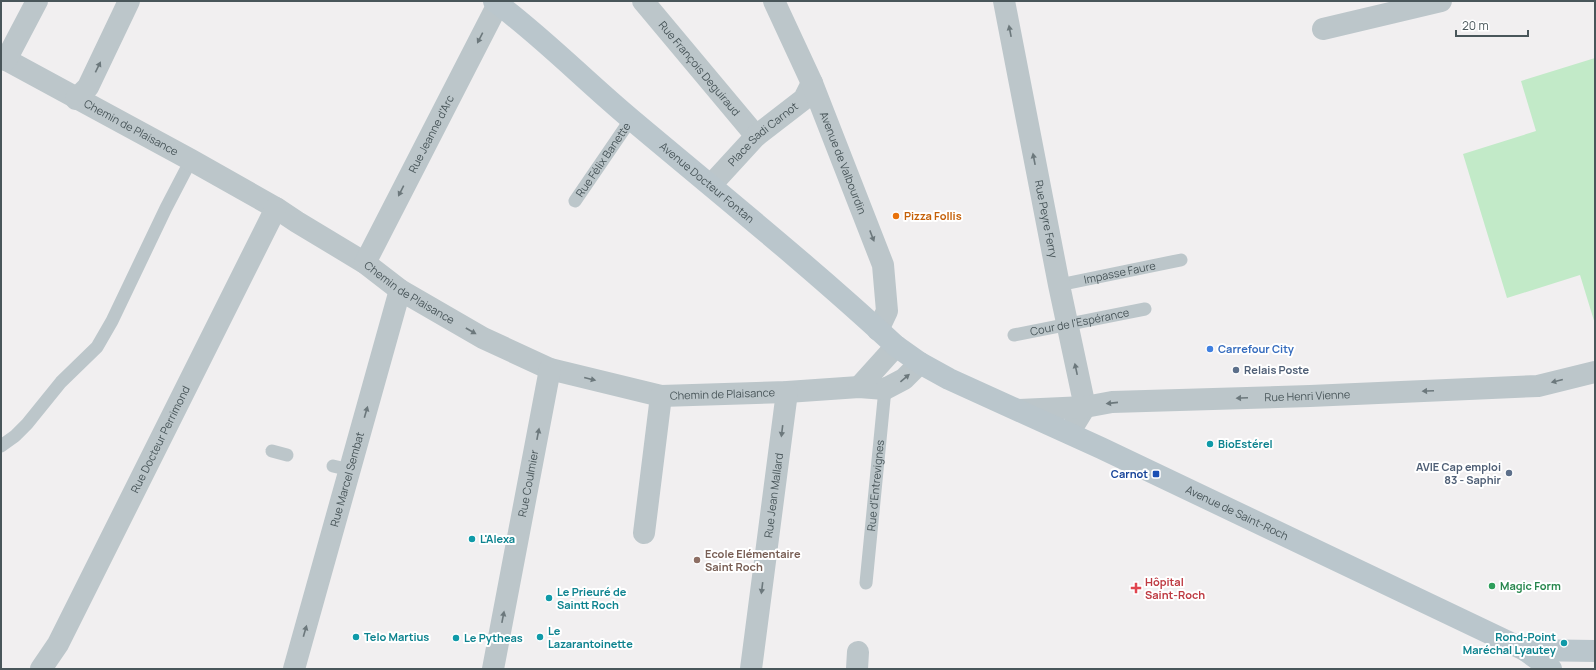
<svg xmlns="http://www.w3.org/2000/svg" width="1596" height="670" font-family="Manrope,sans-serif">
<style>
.green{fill:#c2eac8}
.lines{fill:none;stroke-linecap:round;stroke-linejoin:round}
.service{stroke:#bcc6ca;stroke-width:13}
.minor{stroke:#bcc6ca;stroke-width:22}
.tertiary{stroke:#bcc6ca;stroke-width:22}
.secondary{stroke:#bac6cc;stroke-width:22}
.oneway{fill:#6c787c}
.food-dot{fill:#e8710a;stroke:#fff;stroke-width:1.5}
.shop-dot{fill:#3f7fe0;stroke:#fff;stroke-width:1.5}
.service-dot{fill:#5c6f8a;stroke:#fff;stroke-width:1.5}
.culture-dot{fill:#0f9aa8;stroke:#fff;stroke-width:1.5}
.transit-dot{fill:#1a4fb4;stroke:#fff;stroke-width:1.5}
.education-dot{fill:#8d6e63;stroke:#fff;stroke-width:1.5}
.leisure-dot{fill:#2e9e5b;stroke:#fff;stroke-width:1.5}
.health-dot{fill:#e0444e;stroke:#fff;stroke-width:1.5}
.labels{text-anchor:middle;stroke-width:4;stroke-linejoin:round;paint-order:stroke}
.street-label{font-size:11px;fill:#49565a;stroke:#fff}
.food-label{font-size:11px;font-weight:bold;fill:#c56008;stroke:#fff;text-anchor:start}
.shop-label{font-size:11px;font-weight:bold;fill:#366cbe;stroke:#fff;text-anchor:start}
.service-label{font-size:11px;font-weight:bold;fill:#4e5e75;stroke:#fff;text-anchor:start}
.culture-label{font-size:11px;font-weight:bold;fill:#0d838f;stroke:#fff;text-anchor:start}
.transit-label{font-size:11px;font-weight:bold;fill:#164399;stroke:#fff;text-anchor:end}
.education-label{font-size:11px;font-weight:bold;fill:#785e54;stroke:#fff;text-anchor:start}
.health-label{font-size:11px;font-weight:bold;fill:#be3a42;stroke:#fff;text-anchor:start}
.leisure-label{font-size:11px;font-weight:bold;fill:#27864d;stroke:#fff;text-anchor:start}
</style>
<rect width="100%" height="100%" fill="#f1eff0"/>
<path class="green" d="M1595,58V324L1580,275L1507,298L1463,154L1536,131L1521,81Z"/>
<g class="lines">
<g class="service">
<path id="s1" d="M575,201L631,119"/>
<path id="s2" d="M1059,285L1181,260"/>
<path id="s3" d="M1014,335L1145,309"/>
<path d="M1,446L15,436L27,424L61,382L97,347L112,321L166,208L191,160"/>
<path d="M272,451L287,455"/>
<path d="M333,466L350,470"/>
<path id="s4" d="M866,583L885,389"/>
</g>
<g class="minor">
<path id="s5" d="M643,1L756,136"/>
<path id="s6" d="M1004,1L1059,285L1085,407L1069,433"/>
<path d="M1323,29L1441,1"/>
<path id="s7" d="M1,57L191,160L276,208L297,222L365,263L400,290L483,338L550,369L661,396L787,392L859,387L885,389L904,379L920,363"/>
<path d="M6,60L37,1"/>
<path d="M76,99L88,87L129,1"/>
<path id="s8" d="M711,185L756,136L804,99L812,83"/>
<path id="s9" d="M365,263L498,4"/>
<path d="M859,387L896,346"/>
<path id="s10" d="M1019,410L1085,407L1112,402L1310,396L1538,386L1595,372"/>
<path d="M644,533L661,396"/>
<path id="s11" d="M41,669L58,644L276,208"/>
<path id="s12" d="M294,669L400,290"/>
<path id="s13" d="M493,669L550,369"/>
<path id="s14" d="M751,669L787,392"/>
<path d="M857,669L858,652"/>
</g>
<path class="tertiary" id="s15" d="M774,1L812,83L883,265L887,311L878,330"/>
<g class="secondary">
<path id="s16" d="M494,1C543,37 585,81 632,120C720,194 811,267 896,346L920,363L949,379L1101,448L1525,650L1551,669"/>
<path d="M1525,650L1595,651"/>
</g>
</g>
<defs><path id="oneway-solid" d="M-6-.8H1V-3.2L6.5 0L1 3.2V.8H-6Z"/></defs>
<g class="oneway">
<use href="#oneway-solid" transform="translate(1010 31) rotate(-101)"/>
<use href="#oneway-solid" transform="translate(480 38) rotate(117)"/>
<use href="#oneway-solid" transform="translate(98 67) rotate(-64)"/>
<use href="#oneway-solid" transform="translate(1034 159) rotate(-101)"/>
<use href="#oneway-solid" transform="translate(401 191) rotate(117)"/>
<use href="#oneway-solid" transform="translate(872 236) rotate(69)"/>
<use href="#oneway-solid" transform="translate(471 331) rotate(30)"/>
<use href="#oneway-solid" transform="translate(1076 369) rotate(-102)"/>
<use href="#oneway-solid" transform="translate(905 378) rotate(-40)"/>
<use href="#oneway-solid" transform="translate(590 379) rotate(14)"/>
<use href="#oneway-solid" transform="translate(1557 381) rotate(166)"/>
<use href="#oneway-solid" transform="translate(1428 391) rotate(177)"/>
<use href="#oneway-solid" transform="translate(1242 398) rotate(178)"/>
<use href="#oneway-solid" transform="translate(1112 403) rotate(174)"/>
<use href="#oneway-solid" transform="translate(366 412) rotate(-74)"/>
<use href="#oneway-solid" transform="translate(782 431) rotate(97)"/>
<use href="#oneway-solid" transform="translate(538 434) rotate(-79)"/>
<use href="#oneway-solid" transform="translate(762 588) rotate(97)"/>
<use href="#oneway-solid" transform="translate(503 617) rotate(-79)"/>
<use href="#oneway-solid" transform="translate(305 631) rotate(-74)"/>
</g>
<circle class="food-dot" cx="896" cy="216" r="4"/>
<circle class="shop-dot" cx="1210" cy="349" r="4"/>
<g class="service-dot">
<circle cx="1236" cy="370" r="4"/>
<circle cx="1509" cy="473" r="4"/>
</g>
<g class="culture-dot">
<circle cx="1210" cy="444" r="4"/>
<circle cx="472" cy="539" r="4"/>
<circle cx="549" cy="598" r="4"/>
<circle cx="356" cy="637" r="4"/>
<circle cx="540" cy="637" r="4"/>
<circle cx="456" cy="638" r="4"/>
<circle cx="1564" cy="643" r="4"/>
</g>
<rect class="transit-dot" x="1152" y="470" width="8" height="8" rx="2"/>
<circle class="education-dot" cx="697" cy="560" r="4"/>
<circle class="leisure-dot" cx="1492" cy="586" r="4"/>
<path class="health-dot" d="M1134 582h4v4h4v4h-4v4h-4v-4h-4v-4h4z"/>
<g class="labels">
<g class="street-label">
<text dy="4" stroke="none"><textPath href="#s5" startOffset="88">Rue François Deguiraud</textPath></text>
<text dy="4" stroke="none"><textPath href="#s7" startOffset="148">Chemin de Plaisance</textPath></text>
<text dy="4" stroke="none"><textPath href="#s9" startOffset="145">Rue Jeanne d'Arc</textPath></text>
<text dy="4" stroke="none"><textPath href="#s8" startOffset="73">Place Sadi Carnot</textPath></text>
<text dy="4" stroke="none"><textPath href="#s1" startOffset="50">Rue Félix Banette</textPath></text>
<text dy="4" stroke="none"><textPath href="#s15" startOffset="176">Avenue de Valbourdin</textPath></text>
<text dy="4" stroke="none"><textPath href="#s16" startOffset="280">Avenue Docteur Fontan</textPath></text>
<text dy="4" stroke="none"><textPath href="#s6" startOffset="222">Rue Peyre Ferry</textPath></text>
<text dy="4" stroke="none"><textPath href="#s2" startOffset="62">Impasse Faure</textPath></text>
<text dy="4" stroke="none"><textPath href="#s7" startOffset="472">Chemin de Plaisance</textPath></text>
<text dy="4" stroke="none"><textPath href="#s3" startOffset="67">Cour de l'Espérance</textPath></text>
<text dy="4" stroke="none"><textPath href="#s7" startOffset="808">Chemin de Plaisance</textPath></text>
<text dy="4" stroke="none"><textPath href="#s10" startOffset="289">Rue Henri Vienne</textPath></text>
<text dy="4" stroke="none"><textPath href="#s11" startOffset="259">Rue Docteur Perrimond</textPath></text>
<text dy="4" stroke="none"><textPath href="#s12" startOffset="197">Rue Marcel Sembat</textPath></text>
<text dy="4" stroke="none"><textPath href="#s13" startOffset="189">Rue Coulmier</textPath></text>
<text dy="4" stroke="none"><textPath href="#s4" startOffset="98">Rue d'Entrevignes</textPath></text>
<text dy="4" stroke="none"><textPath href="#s14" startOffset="175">Rue Jean Mallard</textPath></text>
<text dy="4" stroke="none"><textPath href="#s16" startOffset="910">Avenue de Saint-Roch</textPath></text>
</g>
<g class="food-label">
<text x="904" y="220">Pizza Follis</text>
</g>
<g class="shop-label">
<text x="1218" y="353">Carrefour City</text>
</g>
<g class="service-label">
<text x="1244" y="374">Relais Poste</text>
<text x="1501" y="471" text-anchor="end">AVIE Cap emploi<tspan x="1501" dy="13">83 - Saphir</tspan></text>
</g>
<g class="culture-label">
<text x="1218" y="448">BioEstérel</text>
<text x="480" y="543">L'Alexa</text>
<text x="557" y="596">Le Prieuré de<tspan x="557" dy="13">Saintt Roch</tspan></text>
<text x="548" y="635">Le<tspan x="548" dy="13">Lazarantoinette</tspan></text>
<text x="364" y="641">Telo Martius</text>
<text x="1556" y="641" text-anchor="end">Rond-Point<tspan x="1556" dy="13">Maréchal Lyautey</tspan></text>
<text x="464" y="642">Le Pytheas</text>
</g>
<g class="transit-label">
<text x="1148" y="478">Carnot</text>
</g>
<g class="education-label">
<text x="705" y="558">Ecole Elémentaire<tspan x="705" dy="13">Saint Roch</tspan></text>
</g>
<g class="health-label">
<text x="1145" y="586">Hôpital<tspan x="1145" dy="13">Saint-Roch</tspan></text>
</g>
<g class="leisure-label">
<text x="1500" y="590">Magic Form</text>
</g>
</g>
<rect width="1596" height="670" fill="none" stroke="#49565a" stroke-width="4"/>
<path d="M1456 30v6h72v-6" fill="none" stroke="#49565a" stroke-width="2"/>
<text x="1462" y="30" font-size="12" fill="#49565a" stroke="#ffffff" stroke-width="3" paint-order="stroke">20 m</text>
</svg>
